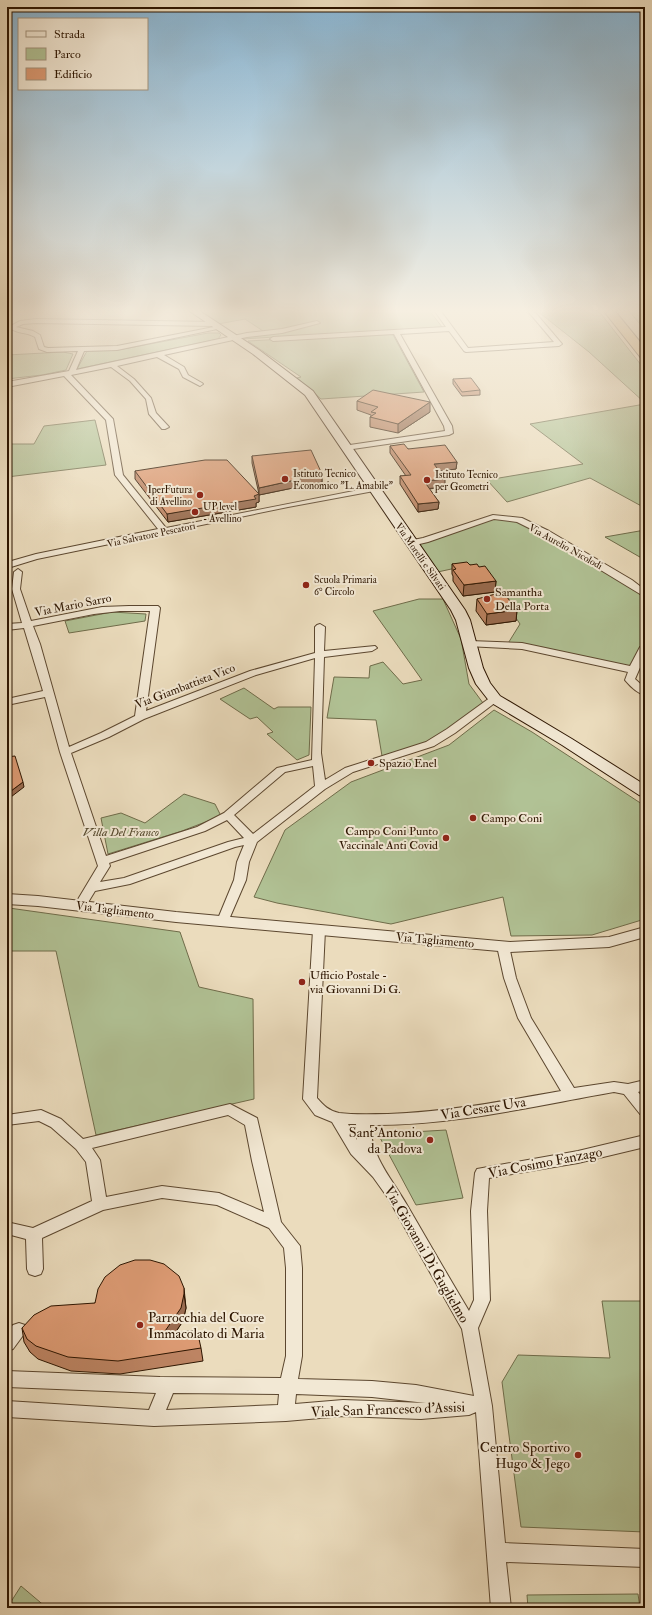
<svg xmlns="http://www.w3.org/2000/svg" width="652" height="1615" font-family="'IM FELL Double Pica',serif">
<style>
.green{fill:#b1c295;stroke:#6f6c4a}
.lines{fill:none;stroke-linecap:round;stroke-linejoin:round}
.minor-casing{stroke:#5c472f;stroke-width:2}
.tertiary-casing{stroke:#5c472f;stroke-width:2}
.secondary-casing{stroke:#2d1500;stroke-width:2}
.motorway-casing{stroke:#2d1500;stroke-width:2}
.minor{fill:#f2e8d4;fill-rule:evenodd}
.tertiary{fill:#f2e8d4;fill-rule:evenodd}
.secondary{fill:#f2e8d4;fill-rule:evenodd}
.motorway{fill:#e6be7e;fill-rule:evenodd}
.wall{fill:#bd8463;stroke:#2d1500}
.shaded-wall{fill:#9a6c50;stroke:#2d1500}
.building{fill:#dc9a73;stroke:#2d1500}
.poi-dot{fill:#8f2418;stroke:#f2e8d4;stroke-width:1.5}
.labels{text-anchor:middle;stroke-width:4;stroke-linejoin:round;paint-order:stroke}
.far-poi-label{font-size:10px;fill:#2d1500;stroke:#f2e8d4;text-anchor:start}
.far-street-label{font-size:10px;fill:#2d1500;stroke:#f2e8d4}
.poi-label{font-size:12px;fill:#2d1500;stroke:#f2e8d4;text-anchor:start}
.street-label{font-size:12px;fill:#2d1500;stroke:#f2e8d4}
.park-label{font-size:12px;font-style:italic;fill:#55492d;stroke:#f2e8d4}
.near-street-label{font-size:14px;fill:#2d1500;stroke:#f2e8d4}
.near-poi-label{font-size:14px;fill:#2d1500;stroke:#f2e8d4;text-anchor:end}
</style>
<rect width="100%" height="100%" fill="#ebdcbd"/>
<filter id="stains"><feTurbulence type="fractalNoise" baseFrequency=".005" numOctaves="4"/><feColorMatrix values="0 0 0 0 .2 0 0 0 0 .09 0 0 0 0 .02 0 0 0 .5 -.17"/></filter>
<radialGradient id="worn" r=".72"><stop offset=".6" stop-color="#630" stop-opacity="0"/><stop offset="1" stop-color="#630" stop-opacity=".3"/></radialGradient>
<g class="green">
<path d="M201,310H429L442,327L242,339L236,336L263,331L245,319L218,324Z"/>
<path d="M536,310H598L645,370V403L589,352Z"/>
<path d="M628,310H645V330Z"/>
<path d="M208,333H219L221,335L218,339L77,369L87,351L118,350Z"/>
<path d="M392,333L424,392L321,399L297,378L301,377L248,341Z"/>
<path d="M63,352L73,354L66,370L42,375L7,379V355Z"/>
<path d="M645,404V508L590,478L507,502L487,480L583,464L530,424Z"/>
<path d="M95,420L106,465L7,477V444H34L44,426Z"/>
<path d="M493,517L519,520L645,594V647L633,670L507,645L520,624L487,574L456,568L433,573L411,543Z"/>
<path d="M645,530V560L605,537Z"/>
<path d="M419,599H443L461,639L469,684L483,703L463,719L428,743L382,756L376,720L327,718L334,677L369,678L370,666L383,662L403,684L422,680L373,611Z"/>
<path d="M112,612L146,614L145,621L69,633L65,621Z"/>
<path d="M244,688L274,709L278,707H311L309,755L297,760L267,734L273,732L257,717L250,719L220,699Z"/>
<path d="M494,710L532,732L645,806V919L592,935L511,936L503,897L391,924L277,903L254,897L285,830L351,782L449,745Z"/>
<path d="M184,794L215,804L221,816L182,831L108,854L101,818L121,813L145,823Z"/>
<path d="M9,908L180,932L199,987L253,999L254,1099L96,1135L56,951H7V912Z"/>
<path d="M446,1130L463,1198L416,1205L378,1134Z"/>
<path d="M602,1301H645V1532L521,1527L502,1382L518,1355L610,1358Z"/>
<path d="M21,1586L47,1608H7Z"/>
<path d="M638,1594L640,1608H528L527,1595Z"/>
</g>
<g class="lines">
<g class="minor-casing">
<g id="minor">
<path d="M434,310H440L468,348L554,342L527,310H533L562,344L559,346L466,352L464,351L449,331L400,334L452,426L453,433L449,435L346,450L342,448L343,446L445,431L444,426L394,334L273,341L270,339L273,337L446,327Z"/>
<path d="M36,319L213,322L216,324L213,326L36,323L23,324L16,327L33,331L40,335L44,347L48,348L117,346L219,326L222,328L117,350L84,351L76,370L247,333L282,329L317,321L320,323L282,333L247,337L164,355L184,367L188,375L202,383L203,384L200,386L183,377L179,369L157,357L117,366L134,379L151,398L156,413L169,427L165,429H162L149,414L146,399L130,381L111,367L71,375L113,419L123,475L166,528L374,487L378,489L374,491L288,507L37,559L11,567L8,566V562L36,554L158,529L115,475L106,420L64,376L7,387V382L69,371L78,351L47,352L39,349L35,337C27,332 16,334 9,327L20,321Z"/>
<path d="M493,515L522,518L549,531L632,580L645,590V597L543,535L517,522L494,519L428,542L411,546L407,543L408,541L423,538Z"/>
<path d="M18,569L22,572L20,589L31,621L102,607L129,606H158L160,608L146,711L250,671L315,653V627L317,625L320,624L325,627L324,651L375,646L377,648L372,651L324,657L321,753L325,780L345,768L426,742L447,729L491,697H499L500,699L455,733L434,746L353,772L325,789L257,842L249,862L246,880L227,924H219L217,921L234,880L237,862L244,845L235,847L130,884L95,891L84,909H76L74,906L98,866L60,752L45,697L7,705V699L43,691L24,628L7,630V624L22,623L12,589L14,572ZM120,611H150L135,716L101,733L69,747L40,644L33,626L94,614ZM315,658L312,760L277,768L224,813L197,827L106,856L71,753L109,737L144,719L256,675ZM313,766L315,786L253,834L234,815L285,772ZM227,820L244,838L228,842L124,878L100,882L110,866L109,863L205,831Z"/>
<path d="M470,641L522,643L630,666L640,647L645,644V656L635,679L645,688V695C637,693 630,686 625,680L628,672L522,649L467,646L465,644L467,642Z"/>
<path d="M319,926L323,927L325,930L317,1098C323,1105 329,1111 339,1113C355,1115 372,1114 388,1114C446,1112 504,1101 561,1091L518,1018L504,978L497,946L499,943L503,942L507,943L509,946L516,978L531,1018L574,1088L614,1082L628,1084L645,1080V1090L638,1092L645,1100V1115L640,1114L624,1094L614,1092C534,1106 452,1126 370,1125V1126C372,1158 392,1179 407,1205C428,1241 448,1276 469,1311L474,1300L471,1211L475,1173L477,1169L578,1151L645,1135V1147L578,1163L489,1178L487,1211L490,1300L478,1328L492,1406L505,1543L645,1549V1567L506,1562L511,1608H491L476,1412L469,1415L421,1419L343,1416L286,1421L154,1426L7,1417V1401L149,1410L156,1393L7,1387V1371L160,1377L281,1378L286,1356V1268L284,1248L269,1228L217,1205L162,1198L103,1210L42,1238L43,1269L41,1274L35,1276L29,1274L27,1269L26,1239L11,1235L7,1236V1224L11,1223L33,1228L92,1201L86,1162L76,1149L51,1127L39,1121L7,1125V1115L41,1110L61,1119L83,1139L230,1104L257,1118L281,1222L300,1246L302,1268V1356L298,1379L372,1381L416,1385L474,1396L462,1329L388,1198L373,1177L351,1154L332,1122L315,1115L303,1099L313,930L315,927ZM228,1115L245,1125L252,1161L264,1212L219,1193L162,1186L106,1197L100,1160L92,1148ZM348,1124H356L357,1140ZM173,1393L279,1394L278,1405L166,1410ZM296,1394L372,1397L426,1403L343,1400L295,1404Z"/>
<path d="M19,1323L25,1325L27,1330L13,1349L7,1351V1332L13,1325Z"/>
</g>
</g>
<g class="tertiary-casing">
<path id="tertiary" d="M7,894L38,896L176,912L510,942L609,937L645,927V937L609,947L510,952L176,922L38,906L7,904Z"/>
</g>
<g class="secondary-casing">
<path id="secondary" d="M188,310H198L259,350L313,391L465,610L470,620L483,668L490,683L500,696L572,739L645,785V797L639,795L562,745L490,702L476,684L469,668L456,620L451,610L305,395L253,354Z"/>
</g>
<g class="motorway-casing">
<path id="motorway" d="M603,310H614L645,348V360L641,358Z"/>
</g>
<use href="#minor" class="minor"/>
<use href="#tertiary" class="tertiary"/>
<use href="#secondary" class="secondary"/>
<use href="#motorway" class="motorway"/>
</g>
<g class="wall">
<path d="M453,379L480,390V395L462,396L453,384Z"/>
<path d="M357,401L430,412L398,433L370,427V417H371V415L357,410Z"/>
<path d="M390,446L408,449L457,462L456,469L439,471L445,487L429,489L439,502L438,509L418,512L400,484V476H406L390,453Z"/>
<path d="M252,456L322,474V482L259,495V494V502L256,503V507L168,522L135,479V471L259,494L252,463Z"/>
<path d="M452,564L470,565L479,567L496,581L495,592L463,596L453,581V576L452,574Z"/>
<path d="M477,599L517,610L516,621L486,625L476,611Z"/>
<path d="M184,1288L186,1308L183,1321L175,1333L201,1348L203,1361L120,1374L71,1371L38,1359L30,1352L24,1342L22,1328L95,1303Z"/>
</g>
<g class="shaded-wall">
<path d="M430,402V412L398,433V424Z"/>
<path d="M457,462L456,469L433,472L434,464Z"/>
<path d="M322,474V482L259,495V488Z"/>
<path d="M445,479V487L424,489V481Z"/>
<path d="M259,494V502L256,503V507L168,522L167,514Z"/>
<path d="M439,502L438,509L418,512V504Z"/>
<path d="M496,581L495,592L463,596L464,585Z"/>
<path d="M517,610L516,621L486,625L487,614Z"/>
<path d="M23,782L24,787L7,800V794Z"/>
<path d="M184,1294L186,1308L183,1321L165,1348L163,1334Z"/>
</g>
<g class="building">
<path d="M471,378L480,390L462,392L453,379Z"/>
<path d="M373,390L430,402L398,424L370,417L376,413L371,412L378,407L357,401Z"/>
<path d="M404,444L408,449L445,445L457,462L434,464L445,479L424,481L439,502L418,504L400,476L411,475L390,446Z"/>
<path d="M311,450L322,474L259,488L252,456Z"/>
<path d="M205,460H227L259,494L254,496L256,499L167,514L135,471Z"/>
<path d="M467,562L470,565L477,564L479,567L485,566L496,581L464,585L453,570L456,569L452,564Z"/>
<path d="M503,592L517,610L487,614L477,599Z"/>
<path d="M15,756L23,782L7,794V757Z"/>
<path d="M135,1260H150L164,1264L179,1276L184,1288V1294L181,1308L163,1334L197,1330L201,1348L118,1361L68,1357L36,1346L27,1339L22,1328L34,1315L51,1306L95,1303L98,1289L105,1277L120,1265Z"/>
</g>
<linearGradient id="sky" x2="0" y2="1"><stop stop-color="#88b6d5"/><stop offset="0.58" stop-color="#f6efe1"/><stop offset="1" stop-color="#f6efe1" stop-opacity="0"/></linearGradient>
<rect width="652" height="536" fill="url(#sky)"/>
<g class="poi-dot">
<circle cx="285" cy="479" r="4"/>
<circle cx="427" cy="480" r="4"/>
<circle cx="200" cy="495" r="4"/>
<circle cx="195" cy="512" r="4"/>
<circle cx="306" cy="585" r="4"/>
<circle cx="487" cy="599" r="4"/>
<circle cx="371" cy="763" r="4"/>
<circle cx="473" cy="818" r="4"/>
<circle cx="446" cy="838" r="4"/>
<circle cx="302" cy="982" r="4"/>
<circle cx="430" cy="1140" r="4"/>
<circle cx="140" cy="1325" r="4"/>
<circle cx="578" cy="1455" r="4"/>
</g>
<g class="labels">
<g class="far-poi-label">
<text x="293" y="477">Istituto Tecnico<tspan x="293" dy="12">Economico "L. Amabile"</tspan></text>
<text x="435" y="478">Istituto Tecnico<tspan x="435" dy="12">per Geometri</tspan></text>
<text x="192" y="493" text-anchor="end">IperFutura<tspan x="192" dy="12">di Avellino</tspan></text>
<text x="203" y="510">UP level<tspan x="203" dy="12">- Avellino</tspan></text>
<text x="314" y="583">Scuola Primaria<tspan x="314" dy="12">6° Circolo</tspan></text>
</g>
<g class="far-street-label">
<text transform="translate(151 534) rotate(-12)" y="4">Via Salvatore Pescatori</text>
<text transform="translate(566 546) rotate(29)" y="4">Via Aurelio Nicolodi</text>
<text transform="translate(421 556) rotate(55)" y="4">Via Morelli e Silvati</text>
</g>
<g class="poi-label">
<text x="495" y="596">Samantha<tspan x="495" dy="14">Della Porta</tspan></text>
<text x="379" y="767">Spazio Enel</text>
<text x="481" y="822">Campo Coni</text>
<text x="438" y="835" text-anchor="end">Campo Coni Punto<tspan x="438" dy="14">Vaccinale Anti Covid</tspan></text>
<text x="310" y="979">Ufficio Postale -<tspan x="310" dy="14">via Giovanni Di G.</tspan></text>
</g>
<g class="street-label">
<text transform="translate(73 605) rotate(-11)" y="4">Via Mario Sarro</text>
<text transform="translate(185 686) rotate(-21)" y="4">Via Giambattista Vico</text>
<text transform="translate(115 910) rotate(7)" y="4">Via Tagliamento</text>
<text transform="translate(435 940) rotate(5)" y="4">Via Tagliamento</text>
</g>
<g class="park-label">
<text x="121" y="836">Villa Del Franco</text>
</g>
<g class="near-street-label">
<text transform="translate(483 1108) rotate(-9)" y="5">Via Cesare Uva</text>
<text transform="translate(545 1162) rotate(-11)" y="5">Via Cosimo Fanzago</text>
<text transform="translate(427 1254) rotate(60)" y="5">Via Giovanni Di Guglielmo</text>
<text transform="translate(388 1409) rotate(-2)" y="5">Viale San Francesco d'Assisi</text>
</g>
<g class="near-poi-label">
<text x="422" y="1137">Sant'Antonio<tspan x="422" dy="16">da Padova</tspan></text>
<text x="148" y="1322" text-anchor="start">Parrocchia del Cuore<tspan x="148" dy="16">Immacolato di Maria</tspan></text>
<text x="570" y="1452">Centro Sportivo<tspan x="570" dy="16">Hugo &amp; Jego</tspan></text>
</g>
</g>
<rect width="652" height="1615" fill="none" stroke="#ebdcbd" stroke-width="24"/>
<rect x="8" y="8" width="636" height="1599" fill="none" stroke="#2d1500" stroke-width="2"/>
<rect x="12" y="12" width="628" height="1591" fill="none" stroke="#2d1500"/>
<rect x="18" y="18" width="130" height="72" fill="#f2e8d4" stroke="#a3947f"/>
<rect x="26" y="31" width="20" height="6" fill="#f2e8d4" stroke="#a3947f"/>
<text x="54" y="38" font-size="12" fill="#2d1500">Strada</text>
<rect x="26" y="48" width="20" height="12" fill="#b1c295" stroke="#a3947f"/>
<text x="54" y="58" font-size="12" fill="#2d1500">Parco</text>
<rect x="26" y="68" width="20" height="12" fill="#dc9a73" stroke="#a3947f"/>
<text x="54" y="78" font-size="12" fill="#2d1500">Edificio</text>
<rect width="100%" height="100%" filter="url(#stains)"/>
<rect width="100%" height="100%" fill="url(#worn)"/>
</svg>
